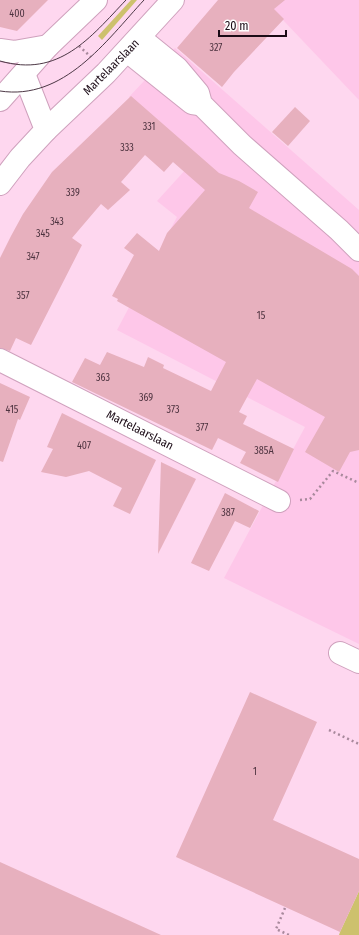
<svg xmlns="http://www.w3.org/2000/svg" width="359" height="935" font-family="'Fira Sans Condensed',sans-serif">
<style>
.built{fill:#fec7e9}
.green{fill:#cdc16d}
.building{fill:#e7b0be}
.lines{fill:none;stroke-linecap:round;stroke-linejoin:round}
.minor-casing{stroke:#cfa1bd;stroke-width:24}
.major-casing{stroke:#cfa1bd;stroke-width:24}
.path{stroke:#a8899c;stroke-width:2.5;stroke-dasharray:2 3;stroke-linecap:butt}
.minor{stroke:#fff;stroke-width:22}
.major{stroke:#fff;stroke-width:22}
.tram{stroke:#4c3745;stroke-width:1}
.labels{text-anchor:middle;stroke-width:3;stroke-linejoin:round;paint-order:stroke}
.number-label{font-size:10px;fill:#4e3440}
.street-label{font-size:12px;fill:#1b0b16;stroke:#fff}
</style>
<rect width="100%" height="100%" fill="#fed7ef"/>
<g class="built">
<path d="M264,0H359V100Z"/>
<path d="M175,48L359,210V644L224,578L305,427L117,330L177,217L157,201L197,157L129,97Z"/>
</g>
<g class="green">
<path d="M131,0H137L102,40L98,36Z"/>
<path d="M359,891V935H339L340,932Z"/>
</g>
<g class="building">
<path d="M0,0H48L17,31L0,27Z"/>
<path d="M218,0H285L274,9L284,19L234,72L222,87L177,48Z"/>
<path d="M131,96L219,173L239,181L258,192L249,208L352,269L359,276V450L350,452L339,472L305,452L325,417L257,379L239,412L247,416L243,424L294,449L278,482L240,463L246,452L218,438L212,450L72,382L85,358L100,365L107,352L144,367L148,357L164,365L163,368L211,391L226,362L117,301L118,299L112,296L134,255L124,248L137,233L159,251L167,233L205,190L173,162L164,172L145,155L121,182L130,190L108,210L101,204L72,238L82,245L31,345L16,338L10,351L0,348V258L11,236L23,214L52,172Z"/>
<path d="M295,107L310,121L288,146L272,132Z"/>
<path d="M0,383L30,397L20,420L18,419L3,462L0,461Z"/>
<path d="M62,413L156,460L130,514L113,506L122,488L89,471L66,477L41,472L53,449L47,447Z"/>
<path d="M161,462L196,479L158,554Z"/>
<path d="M225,493L259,511L250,528L235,521L209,571L191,563Z"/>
<path d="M250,692L317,722L273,820L359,859V891L340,932L176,857Z"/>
<path d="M0,862L161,935H0Z"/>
</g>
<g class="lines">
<g class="minor-casing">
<g id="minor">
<path d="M140,38L177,68L198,93L201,104L242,145L339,230L359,250"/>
<path d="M0,50L14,52L48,46"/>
<path d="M127,51L192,103L199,104"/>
<path d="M46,130L106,73L173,0"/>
<path d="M0,360L279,501"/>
<path d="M340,653L359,662"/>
</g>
</g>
<g class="major-casing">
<g id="major">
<path d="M0,100L48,46L96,0"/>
<path d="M0,184L20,158L46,130L24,74"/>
</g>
</g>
<g class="path">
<path d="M79,46L91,57"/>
<path d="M300,500L310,499L333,471L359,483"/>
<path d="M329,730L359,744"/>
<path d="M285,908L276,929L289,935"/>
</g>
<use href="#minor" class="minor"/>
<use href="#major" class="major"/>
<g class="tram">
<path d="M0,61C59,78 90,38 126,0"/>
<path d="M0,91C64,101 106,41 144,0"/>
</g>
</g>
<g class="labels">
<g class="number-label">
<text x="17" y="17">400</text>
<text x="216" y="51">327</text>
<text x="149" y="130">331</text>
<text x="127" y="151">333</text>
<text x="73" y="196">339</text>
<text x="57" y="225">343</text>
<text x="43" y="237">345</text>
<text x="33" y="260">347</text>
<text x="23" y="299">357</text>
<text x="261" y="319">15</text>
<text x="103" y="381">363</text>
<text x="146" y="401">369</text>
<text x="12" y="413">415</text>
<text x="173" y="413">373</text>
<text x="202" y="431">377</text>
<text x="84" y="449">407</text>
<text x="264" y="454">385A</text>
<text x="228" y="516">387</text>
<text x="255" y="775">1</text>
</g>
<g class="street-label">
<text transform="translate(111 67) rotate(-45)" y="4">Martelaarslaan</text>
<text transform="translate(140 430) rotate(27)" y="4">Martelaarslaan</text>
</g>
</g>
<path d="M219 30v6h67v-6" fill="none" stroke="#1b0b16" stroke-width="2"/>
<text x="225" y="30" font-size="12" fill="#1b0b16" stroke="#ffffff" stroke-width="3" paint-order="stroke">20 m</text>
</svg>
